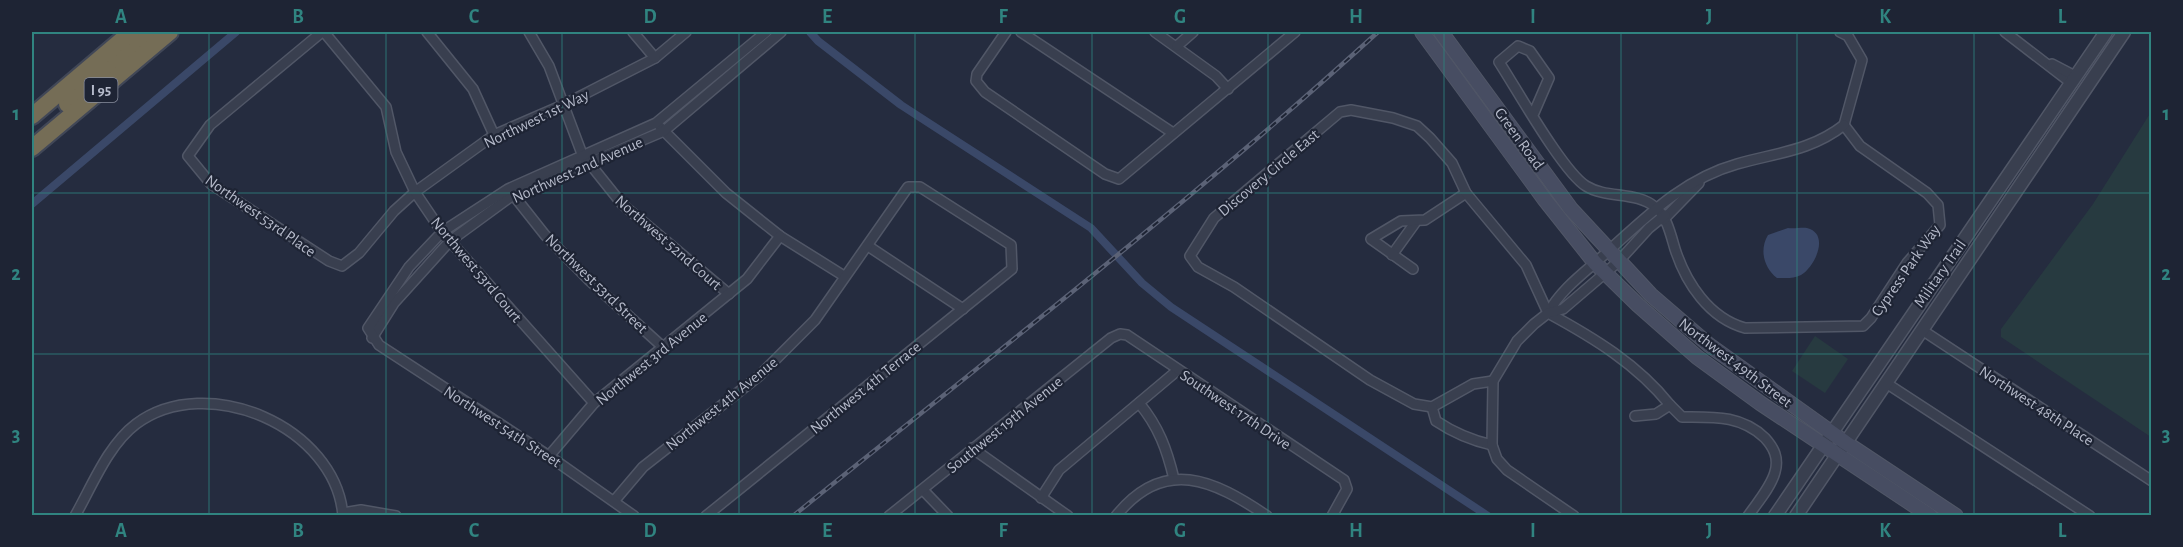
<svg xmlns="http://www.w3.org/2000/svg" width="2183" height="547" font-family="'Alegreya Sans',sans-serif">
<style>
.green{fill:#273a40}
.water{fill:#3a4868}
.lines{fill:none;stroke-linecap:round;stroke-linejoin:round}
.canal{stroke:#3a4868;stroke-width:8}
.minor-casing{stroke:#515767;stroke-width:12}
.tertiary-casing{stroke:#515767;stroke-width:15}
.secondary-casing{stroke:#515767;stroke-width:16}
.motorway-casing{stroke:#414757;stroke-width:20}
.minor{stroke:#393f4f;stroke-width:9}
.tertiary{stroke:#393f4f;stroke-width:12}
.secondary{stroke:#474d62;stroke-width:14}
.motorway{stroke:#756d56;stroke-width:16}
.rail-casing{stroke:#5b6276;stroke-width:4.5}
.rail{stroke:#1e2434;stroke-width:2;stroke-dasharray:7;stroke-linecap:butt}
.grid{fill:none;stroke:#308480;stroke-width:1.5;stroke-opacity:0.55}
.labels{text-anchor:middle;stroke-width:4.5;stroke-linejoin:round;paint-order:stroke}
.shield{fill:#1e2434;stroke:#888d9d;stroke-width:1.5}
.shield-label{font-size:15px;font-weight:bold;fill:#b5baca}
.street-label{font-size:16px;fill:#b5baca;stroke:#1e2434}
.neatline{fill:none;stroke:#308480;stroke-width:2}
.grid-label{font-size:20px;text-anchor:middle;font-weight:bold;fill:#308480}
</style>
<rect width="100%" height="100%" fill="#252c3f"/>
<g class="green">
<path d="M2151,112V437L2001,337V329L2093,204Z"/>
<path d="M1815,336L1848,359L1825,393L1792,371Z"/>
</g>
<path class="water" d="M1788,228C1794,229 1802,227 1807,228C1831,234 1814,268 1801,275C1794,279 1785,278 1777,278C1764,268 1759,250 1768,235Z"/>
<g class="lines">
<g class="canal">
<path d="M810,32L818,41L901,105L1091,228L1142,283L1171,307L1488,516"/>
<path d="M32,204L236,32"/>
</g>
<g class="minor-casing">
<g id="minor">
<path d="M322,32L210,125L188,156L211,184L329,261L342,266L359,253L394,211L415,192L494,135L563,105L655,58L686,32"/>
<path d="M324,32L386,107L396,152L415,192L442,232L594,403"/>
<path d="M427,32L473,89L494,135"/>
<path d="M529,32L549,66L582,154L622,204L729,294"/>
<path d="M633,32L655,58"/>
<path d="M1006,32L977,74L976,81L985,92L1105,174L1119,179L1295,32"/>
<path d="M1021,32L1173,133"/>
<path d="M1155,32L1216,76L1228,89"/>
<path d="M1840,32L1848,36L1862,60L1844,125"/>
<path d="M2005,32L2070,82"/>
<path d="M1177,46L1193,32"/>
<path d="M2052,64L2075,76"/>
<path d="M1533,115L1549,78L1530,51L1518,46L1499,62C1516,88 1563,172 1586,186C1607,199 1636,191 1655,207C1667,216 1671,236 1675,249C1686,283 1709,318 1745,328L1863,326L1871,318L1907,263L1940,225L1938,205L1927,193L1860,146L1844,125"/>
<path d="M660,127L726,193L780,236L844,276"/>
<path d="M511,192L545,235L589,280L664,348"/>
<path d="M1663,220L1699,183"/>
<path d="M868,246L963,309"/>
<path d="M1392,255L1415,223"/>
<path d="M1413,269L1371,239L1401,221L1425,220L1466,193"/>
<path d="M1548,313C1562,288 1584,273 1605,254C1645,218 1683,179 1737,164C1775,153 1811,151 1844,125"/>
<path d="M1548,313C1594,338 1637,364 1670,405"/>
<path d="M1922,330L2152,481"/>
<path d="M372,338L394,303L450,241L513,195L664,131L781,32"/>
<path d="M1493,381L1473,384L1432,407L1414,404L1370,380L1234,287L1198,267L1190,256L1214,218L1340,112L1351,110L1393,118L1417,126L1430,138L1452,163L1466,193L1526,265L1548,313"/>
<path d="M1886,383L2090,516"/>
<path d="M1139,403C1159,427 1167,450 1174,479"/>
<path d="M1432,407L1436,421C1454,433 1470,440 1492,445"/>
<path d="M1635,416L1656,414L1670,405L1682,417C1713,417 1741,415 1765,438C1774,448 1779,458 1775,472C1771,487 1757,503 1748,516"/>
<path d="M972,448L1068,516"/>
<path d="M549,456L594,403L747,279L780,236"/>
<path d="M923,490L948,516"/>
<path d="M1041,498L1059,470L1178,370"/>
<path d="M615,500L643,467L759,376L815,320L908,187H920L1011,245L1012,269L706,516"/>
<path d="M343,513L361,510L396,516"/>
<path d="M75,516C92,486 108,445 136,424C207,371 336,427 343,516"/>
<path d="M634,516L549,456L379,345L368,328L409,267L442,232L508,189L656,123L766,32"/>
<path d="M889,516L1111,338L1120,334L1127,335L1344,480L1347,489L1332,516"/>
<path d="M1116,516C1164,456 1214,480 1267,516"/>
<path d="M1574,516L1507,470L1497,459L1492,445L1493,381L1517,341L1534,324L1548,313L1563,309L1618,262L1649,228L1665,215"/>
</g>
</g>
<g class="tertiary-casing">
<g id="tertiary">
<path d="M1775,516L2106,32"/>
<path d="M1796,516L2124,32"/>
</g>
</g>
<g class="secondary-casing">
<g id="secondary">
<path d="M1422,32L1545,200L1595,263L1638,305L1697,357L1760,403L1930,516"/>
<path d="M1441,32L1571,209L1651,295L1709,345L1846,443L1956,516"/>
</g>
</g>
<g class="motorway-casing">
<g id="motorway">
<path d="M67,104L152,32"/>
<path d="M32,116L131,32"/>
<path d="M32,148L170,32"/>
</g>
</g>
<use href="#minor" class="minor"/>
<use href="#tertiary" class="tertiary"/>
<use href="#secondary" class="secondary"/>
<use href="#motorway" class="motorway"/>
<g class="rail-casing">
<path id="rail" d="M793,516C990,357 1191,202 1378,32"/>
</g>
<use href="#rail" class="rail"/>
</g>
<path class="grid" d="M209,32V516M386,32V516M562,32V516M739,32V516M915,32V516M1092,32V516M1268,32V516M1444,32V516M1621,32V516M1797,32V516M1974,32V516M32,193H2152M32,354H2152"/>
<g class="labels">
<rect class="shield" x="84.5" y="78" width="33" height="24" rx="4.5"/>
<g class="shield-label">
<text x="101" y="95">I 95</text>
</g>
<g class="street-label">
<text transform="translate(536 118) rotate(-26)" y="6">Northwest 1st Way</text>
<text transform="translate(1520 138) rotate(54)" y="6">Green Road</text>
<text transform="translate(577 169) rotate(-24)" y="6">Northwest 2nd Avenue</text>
<text transform="translate(1268 172) rotate(-40)" y="6">Discovery Circle East</text>
<text transform="translate(261 215) rotate(35)" y="6">Northwest 53rd Place</text>
<text transform="translate(669 242) rotate(41)" y="6">Northwest 52nd Court</text>
<text transform="translate(477 269) rotate(50)" y="6">Northwest 53rd Court</text>
<text transform="translate(1905 270) rotate(-55)" y="6">Cypress Park Way</text>
<text transform="translate(1939 273) rotate(-55)" y="6">Military Trail</text>
<text transform="translate(597 283) rotate(44)" y="6">Northwest 53rd Street</text>
<text transform="translate(651 358) rotate(-39)" y="6">Northwest 3rd Avenue</text>
<text transform="translate(1736 362) rotate(37)" y="6">Northwest 49th Street</text>
<text transform="translate(865 387) rotate(-39)" y="6">Northwest 4th Terrace</text>
<text transform="translate(721 403) rotate(-39)" y="6">Northwest 4th Avenue</text>
<text transform="translate(2037 405) rotate(33)" y="6">Northwest 48th Place</text>
<text transform="translate(1236 409) rotate(34)" y="6">Southwest 17th Drive</text>
<text transform="translate(1004 424) rotate(-39)" y="6">Southwest 19th Avenue</text>
<text transform="translate(503 426) rotate(33)" y="6">Northwest 54th Street</text>
</g>
</g>
<rect width="2183" height="547" fill="none" stroke="#1e2434" stroke-width="66"/>
<rect x="33" y="33" width="2117" height="481" class="neatline"/>
<g class="grid-label">
<text x="121" y="23">A</text>
<text x="298" y="23">B</text>
<text x="474" y="23">C</text>
<text x="650" y="23">D</text>
<text x="827" y="23">E</text>
<text x="1003" y="23">F</text>
<text x="1180" y="23">G</text>
<text x="1356" y="23">H</text>
<text x="1533" y="23">I</text>
<text x="1709" y="23">J</text>
<text x="1885" y="23">K</text>
<text x="2062" y="23">L</text>
<text x="16" y="120">1</text>
<text x="2166" y="120">1</text>
<text x="16" y="280">2</text>
<text x="2166" y="280">2</text>
<text x="16" y="441">3</text>
<text x="2166" y="441">3</text>
<text x="121" y="537">A</text>
<text x="298" y="537">B</text>
<text x="474" y="537">C</text>
<text x="650" y="537">D</text>
<text x="827" y="537">E</text>
<text x="1003" y="537">F</text>
<text x="1180" y="537">G</text>
<text x="1356" y="537">H</text>
<text x="1533" y="537">I</text>
<text x="1709" y="537">J</text>
<text x="1885" y="537">K</text>
<text x="2062" y="537">L</text>
</g>
</svg>
